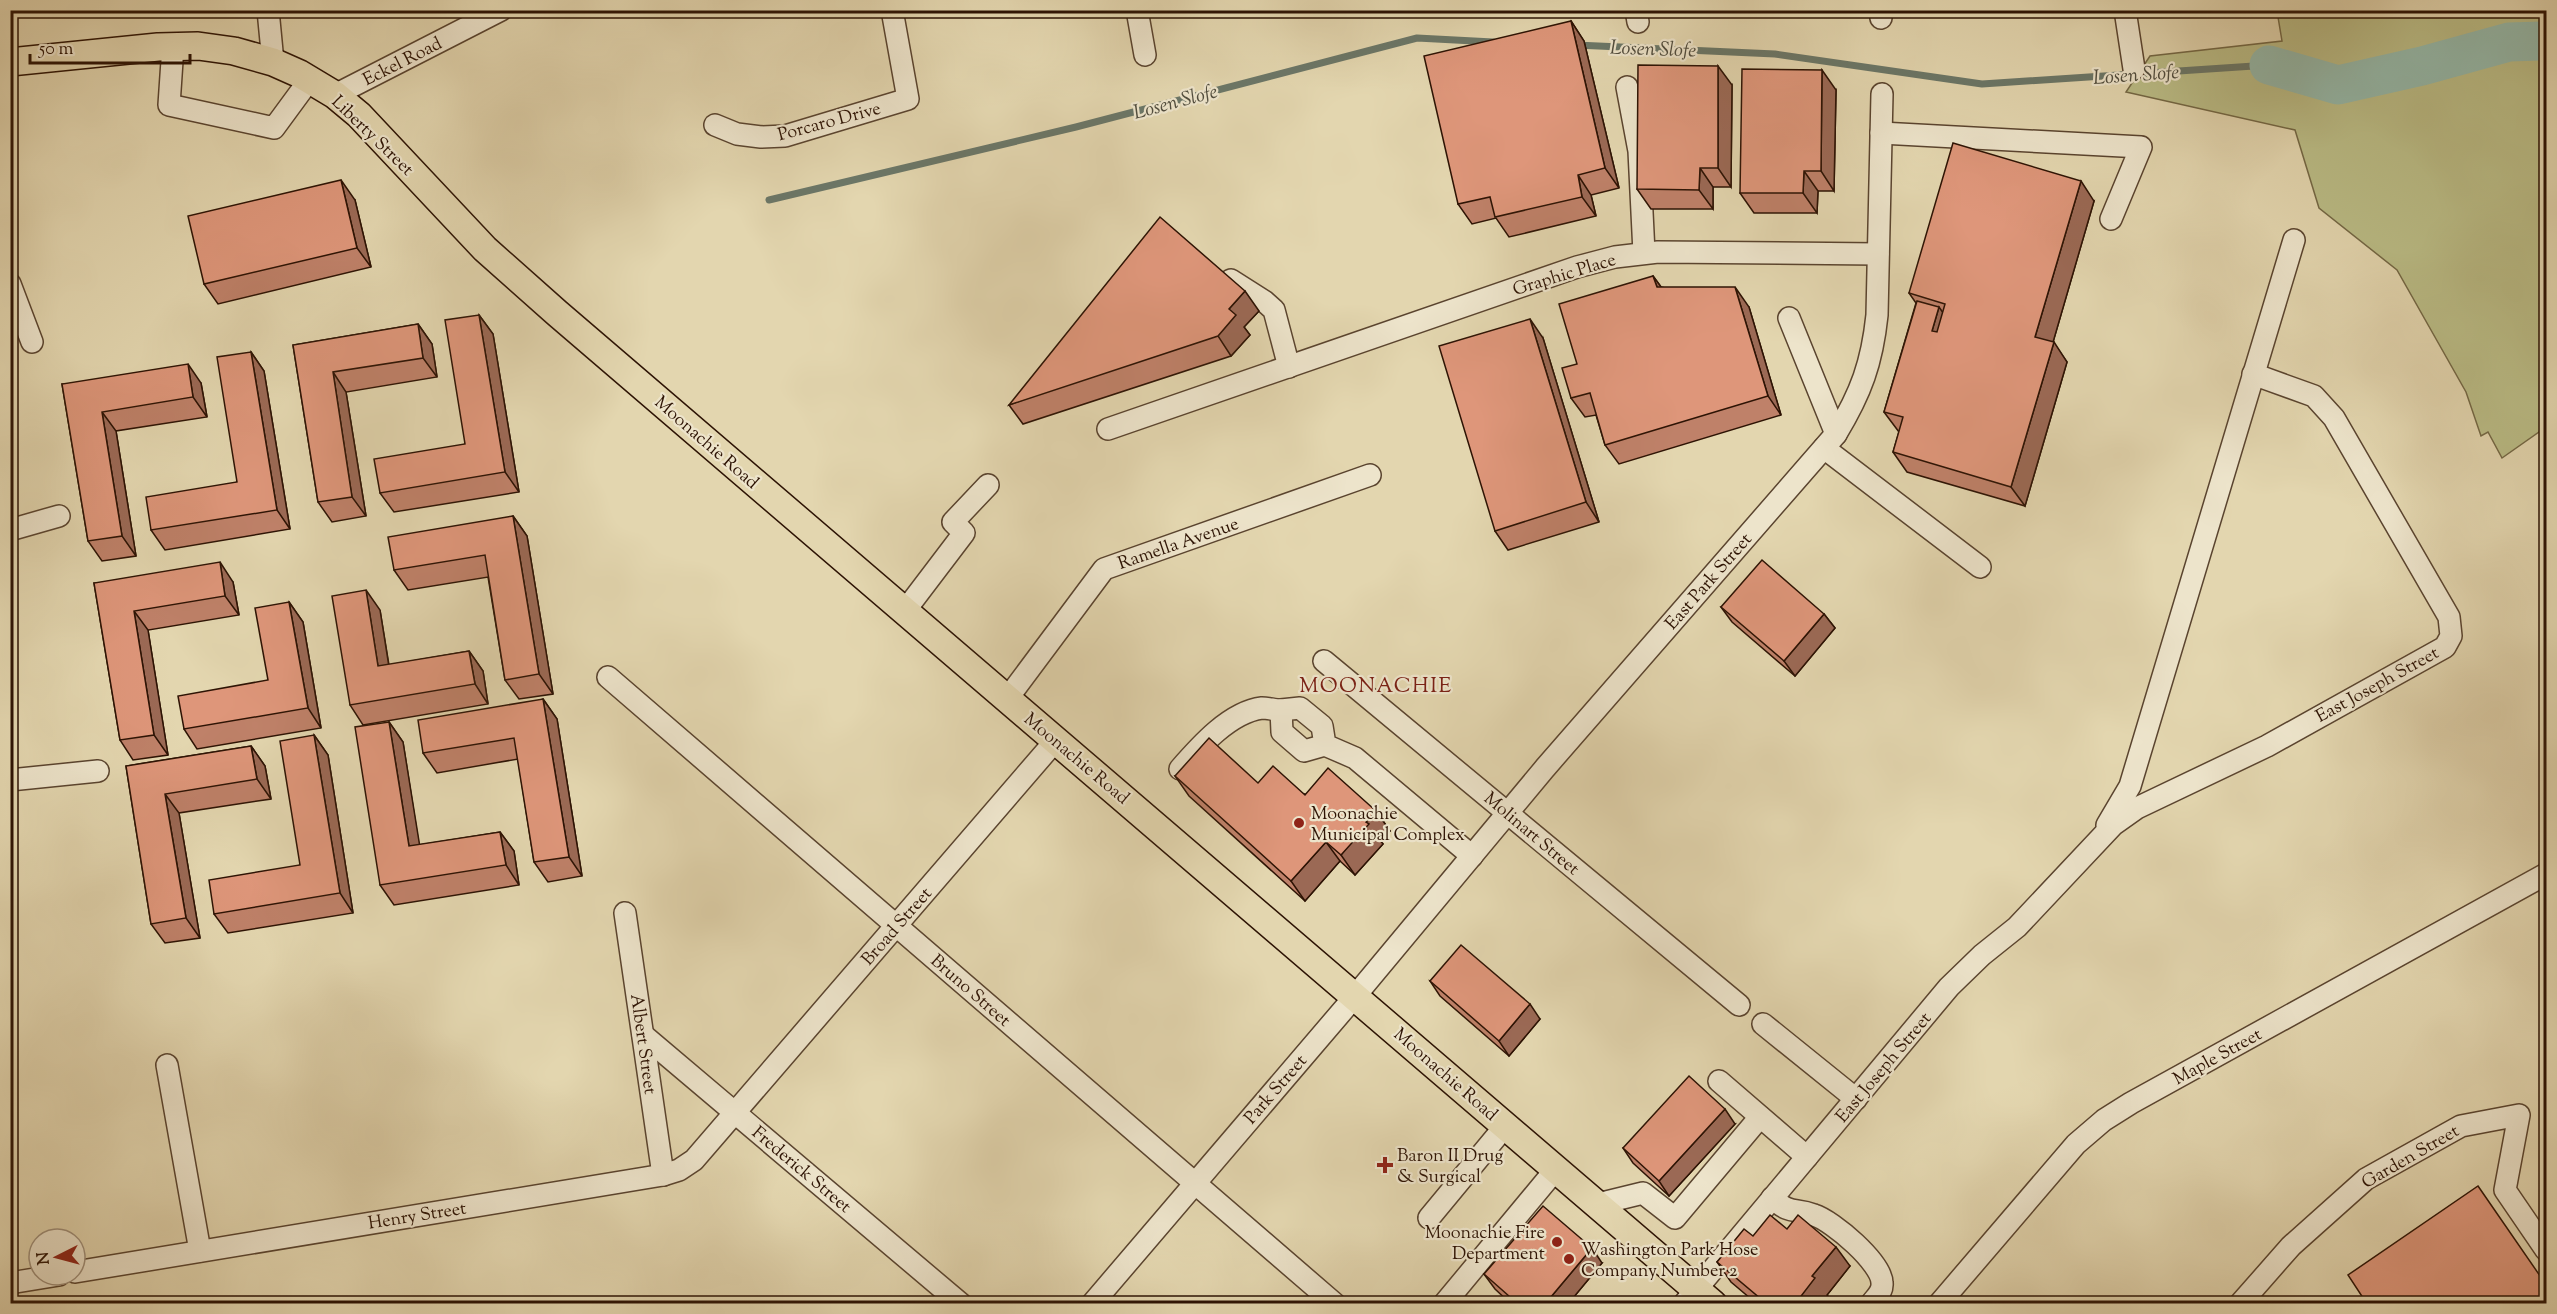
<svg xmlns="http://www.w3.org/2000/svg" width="2557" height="1314" font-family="'Sorts Mill Goudy',serif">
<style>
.green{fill:#babc86;stroke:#746845;stroke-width:1.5}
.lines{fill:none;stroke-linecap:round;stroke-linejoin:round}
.stream{stroke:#6b7768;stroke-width:7}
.river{stroke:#95b9aa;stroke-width:39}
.minor-casing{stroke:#5a442f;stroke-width:24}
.major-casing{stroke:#2d1304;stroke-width:30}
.minor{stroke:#ede4cb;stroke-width:21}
.major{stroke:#e3d6af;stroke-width:27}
.wall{fill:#bf8169;stroke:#2d1304;stroke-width:1.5}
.shaded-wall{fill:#9b6955;stroke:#2d1304;stroke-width:1.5}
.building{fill:#de967a;stroke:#2d1304;stroke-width:1.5}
.poi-dot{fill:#8f2418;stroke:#ede4cb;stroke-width:2}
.labels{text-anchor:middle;stroke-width:4.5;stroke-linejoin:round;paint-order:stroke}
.street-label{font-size:18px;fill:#2d1304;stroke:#ede4cb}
.poi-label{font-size:18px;fill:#2d1304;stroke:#ede4cb;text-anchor:start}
.water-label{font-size:20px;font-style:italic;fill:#514d3e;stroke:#ede4cb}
.quarter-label{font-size:21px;letter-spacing:1.5px;fill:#7a1f14;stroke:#ede4cb}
</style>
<rect width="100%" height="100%" fill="#e3d6af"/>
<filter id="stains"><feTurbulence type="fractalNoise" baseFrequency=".00333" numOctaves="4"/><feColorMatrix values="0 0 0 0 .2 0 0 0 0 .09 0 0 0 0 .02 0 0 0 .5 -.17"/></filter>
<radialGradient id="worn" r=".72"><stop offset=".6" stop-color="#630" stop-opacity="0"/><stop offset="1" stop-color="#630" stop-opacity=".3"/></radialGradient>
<path class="green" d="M2277,11H2546V427L2502,458L2488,432L2481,436L2466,392L2397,270L2319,208L2295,130L2126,92L2150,56L2282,41Z"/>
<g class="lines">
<g class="stream">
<path d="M1576,45L1775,54L1982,84L2269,65"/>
<path d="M769,200L1076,127L1417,38L1493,42"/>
</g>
<path class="river" d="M2269,65L2338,85L2422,66L2509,42L2546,41"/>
<g class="minor-casing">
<g id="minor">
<path d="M268,10L273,62"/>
<path d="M1137,10L1145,55"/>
<path d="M1636,10L1638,22"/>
<path d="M1880,10L1881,18"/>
<path d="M2125,10L2134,69"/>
<path d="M173,46L169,105L274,128L310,79"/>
<path d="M1627,87L1639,151L1644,253"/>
<path d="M335,95L501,10"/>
<path d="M715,125L737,134L761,137L785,136L908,99L892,10"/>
<path d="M1881,133L2141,147L2111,219"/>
<path d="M1231,280L1264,301L1274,310L1289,367"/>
<path d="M10,284L32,342"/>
<path d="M1789,318L1836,434"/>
<path d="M1108,429L1577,267L1615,257L1658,252L1878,254"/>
<path d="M1824,448L1980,567"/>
<path d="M10,530L59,516"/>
<path d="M904,612L964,533L953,522L988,485"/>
<path d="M1324,661L1739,1005"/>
<path d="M608,677L1335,1304"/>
<path d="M1007,699L1104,569L1370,475"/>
<path d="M1325,745L1322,726L1300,708L1281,710L1282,732L1304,751L1325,745L1355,758L1472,856"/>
<path d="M1180,769C1200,746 1230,712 1262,708C1268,708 1275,710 1281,710"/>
<path d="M10,780L98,771"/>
<path d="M2107,825L2130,786L2294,240"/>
<path d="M625,913L663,1175"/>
<path d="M1763,1024L1856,1099"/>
<path d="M643,1035L961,1304"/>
<path d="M167,1065L200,1251"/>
<path d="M1719,1081L1807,1157"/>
<path d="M1772,1198C1792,1216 1794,1207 1814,1215C1833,1221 1882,1263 1882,1283C1883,1292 1876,1297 1871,1304"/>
<path d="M1598,1204L1643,1193L1675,1218L1760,1117"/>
<path d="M1429,1218L1506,1125"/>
<path d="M75,1272L663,1175L679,1170L694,1160L1056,740"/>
<path d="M10,1283L59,1275"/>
<path d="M1092,1304L1356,995L1545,768L1836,434C1861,393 1872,363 1877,315L1882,94"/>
<path d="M1444,1304L1556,1169"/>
<path d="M1684,1304L1949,987L1982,955L2017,927L2113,825L2137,808L2267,746L2445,647L2451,636L2449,617L2334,418L2314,396L2253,374"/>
<path d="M1939,1304L2076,1144L2104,1120L2131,1103L2546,874"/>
<path d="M2240,1304L2291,1246L2366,1179L2461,1126L2519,1115L2505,1190L2546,1250"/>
</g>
</g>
<g class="major-casing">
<path id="major" d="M10,62L158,47L198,46L234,51L273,62L300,74L335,95L359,115L485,249L557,313L1713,1304"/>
</g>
<use href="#minor" class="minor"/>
<use href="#major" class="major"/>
</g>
<g class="wall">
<path d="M1571,21L1584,41L1619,188L1591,195L1596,216L1509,237L1496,218L1472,224L1458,204Z"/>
<path d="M1732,85L1731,187H1713V209H1651L1637,189Z"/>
<path d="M1836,90L1834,191H1818L1817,213H1754L1740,193Z"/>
<path d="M355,200L371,267L218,304L204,284Z"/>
<path d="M2094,201L2053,342L2067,362L2025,506L1907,472L1893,452L1899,432L1884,412L1916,303L1909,293Z"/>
<path d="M1653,276L1661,287L1749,307L1781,415L1619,464L1605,445L1596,415L1585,417L1571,398L1577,364Z"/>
<path d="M1259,311L1244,327L1250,335L1231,356L1023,424L1009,405Z"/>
<path d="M479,315L493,334L519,492L394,512L380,493L465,444Z"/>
<path d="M418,324L432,344L437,377L346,392L366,516L332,522L318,502L293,345Z"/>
<path d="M1543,338L1599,522L1508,550L1495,531Z"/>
<path d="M251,352L264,371L290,529L165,550L151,530L237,482Z"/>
<path d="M201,383L207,417L116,431L136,556L102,561L88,541L62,384Z"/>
<path d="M513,516L527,536L553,694L519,699L505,680L488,577L408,590L394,570Z"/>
<path d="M233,582L239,615L148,630L168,755L133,760L120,740L94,583Z"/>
<path d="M289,602L303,622L321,728L197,749L184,729L268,680Z"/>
<path d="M1721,607L1824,614L1835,628L1795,676L1732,622Z"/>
<path d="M380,610L389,665L469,651L483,671L488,704L363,725L350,705Z"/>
<path d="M543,699L557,719L582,876L548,882L534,862L518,759L437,773L423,753Z"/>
<path d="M389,722L403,742L419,845L500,832L514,851L519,885L394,905L380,885Z"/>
<path d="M314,735L328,755L353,913L228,933L214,914L300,865Z"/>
<path d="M251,746L265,766L271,799L179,813L200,938L165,943L151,924L126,766Z"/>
<path d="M1175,776L1258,783L1376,811L1390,831L1381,841L1383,844L1355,875L1340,861L1305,901L1189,796Z"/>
<path d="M1430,981L1540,1019L1509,1056L1440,996Z"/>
<path d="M1735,1124L1669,1196L1633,1163L1623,1148Z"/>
<path d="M1787,1229L1850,1266L1827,1295L1829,1298L1824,1304H1757L1731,1282L1717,1262L1753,1236Z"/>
<path d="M1602,1263L1568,1304H1511L1495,1289L1484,1274Z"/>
</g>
<g class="shaded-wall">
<path d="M1571,21L1584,41L1619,188L1605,168Z"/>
<path d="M1718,66L1732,85L1731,187L1718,168Z"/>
<path d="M1822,70L1836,90L1834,191L1821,171Z"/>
<path d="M1700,168L1713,187V209L1699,190Z"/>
<path d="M1804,171L1818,191L1817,213L1803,193Z"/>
<path d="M1578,175L1591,195L1596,216L1582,197Z"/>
<path d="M341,180L355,200L371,267L357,248Z"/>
<path d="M2081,181L2094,201L2049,356L2035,337Z"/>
<path d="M1653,276L1667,295L1657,287Z"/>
<path d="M1735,287L1749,307L1781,415L1768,396Z"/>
<path d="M1245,291L1259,311L1244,327L1250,335L1231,356L1218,336L1229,309Z"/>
<path d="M1939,307L1953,327L1945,351L1932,331Z"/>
<path d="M479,315L493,334L519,492L505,472Z"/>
<path d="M1530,319L1543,338L1599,522L1586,502Z"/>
<path d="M418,324L432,344L437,377L423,358Z"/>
<path d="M2054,342L2067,362L2025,506L2011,487Z"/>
<path d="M251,352L264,371L290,529L277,510Z"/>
<path d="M188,364L201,383L207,417L193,397Z"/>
<path d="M333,372L346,392L366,516L352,497Z"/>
<path d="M102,412L116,431L136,556L122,536Z"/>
<path d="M513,516L527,536L553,694L539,674Z"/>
<path d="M220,562L233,582L239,615L225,596Z"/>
<path d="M366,590L380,610L392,686L378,666Z"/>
<path d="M289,602L303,622L321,728L308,708Z"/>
<path d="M134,611L148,630L168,755L154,735Z"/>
<path d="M1824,614L1835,628L1795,676L1784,661Z"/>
<path d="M469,651L483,671L488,704L475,684Z"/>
<path d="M543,699L557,719L582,876L569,857Z"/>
<path d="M389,722L403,742L423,866L409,846Z"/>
<path d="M314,735L328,755L353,913L340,893Z"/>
<path d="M251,746L265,766L271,799L257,779Z"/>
<path d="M165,794L179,813L200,938L186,918Z"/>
<path d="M1376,811L1390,831L1381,841L1383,844L1355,875L1341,855L1366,822Z"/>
<path d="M500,832L514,851L519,885L506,865Z"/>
<path d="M1326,842L1340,861L1305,901L1291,881Z"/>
<path d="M1530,1004L1540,1019L1509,1056L1499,1041Z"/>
<path d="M1725,1109L1735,1124L1669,1196L1659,1181Z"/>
<path d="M1836,1247L1850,1266L1827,1295L1829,1298L1824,1304H1795L1812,1276Z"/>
<path d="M1592,1248L1602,1263L1568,1304H1545Z"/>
</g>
<g class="building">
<path d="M1571,21L1605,168L1578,175L1582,197L1495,217L1490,197L1458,204L1424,56Z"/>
<path d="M1638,65L1718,66V168H1700L1699,190L1637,189Z"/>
<path d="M1742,69L1822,70L1821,171H1804L1803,193H1740Z"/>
<path d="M1953,143L2081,181L2035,337L2054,342L2011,487L1893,452L1903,417L1884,412L1917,301L1939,307L1932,331L1937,332L1945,304L1909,293Z"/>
<path d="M341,180L357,248L204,284L188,216Z"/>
<path d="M1160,217L1245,291L1229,309L1236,315L1218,336L1009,405Z"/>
<path d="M1653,276L1657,287H1735L1768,396L1605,445L1590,393L1571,398L1562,368L1577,364L1559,304Z"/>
<path d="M479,315L505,472L380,493L374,459L465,444L445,320Z"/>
<path d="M1530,319L1586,502L1495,531L1439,346Z"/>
<path d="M418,324L423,358L333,372L352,497L318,502L293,345Z"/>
<path d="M251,352L277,510L151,530L146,497L237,482L217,357Z"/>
<path d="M188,364L193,397L102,412L122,536L88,541L62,384Z"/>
<path d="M513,516L539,674L505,680L485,555L394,570L388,537Z"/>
<path d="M1762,560L1824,614L1784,661L1721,607Z"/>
<path d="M220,562L225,596L134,611L154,735L120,740L94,583Z"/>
<path d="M366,590L378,666L469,651L475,684L350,705L332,596Z"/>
<path d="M289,602L308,708L184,729L178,696L268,680L255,608Z"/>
<path d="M543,699L569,857L534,862L514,738L423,753L418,720Z"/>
<path d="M389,722L409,846L500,832L506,865L380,885L355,727Z"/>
<path d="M314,735L340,893L214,914L209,880L300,865L280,741Z"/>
<path d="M1209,738L1258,783L1273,766L1305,795L1328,768L1376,811L1366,822L1369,824L1341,855L1326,842L1291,881L1175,776Z"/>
<path d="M251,746L257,779L165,794L186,918L151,924L126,766Z"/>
<path d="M1461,945L1530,1004L1499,1041L1430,981Z"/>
<path d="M1689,1076L1725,1109L1659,1181L1623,1148Z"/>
<path d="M2478,1186L2547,1286V1304H2367L2348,1275Z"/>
<path d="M1543,1206L1592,1248L1545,1304H1518L1484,1274Z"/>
<path d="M1770,1215L1787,1229L1798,1215L1836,1247L1812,1276L1815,1278L1795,1304H1767L1717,1262L1744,1229L1753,1236Z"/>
</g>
<g class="poi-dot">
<circle cx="1299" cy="823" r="6"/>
<path d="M1382 1156h6v6h6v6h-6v6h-6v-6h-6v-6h6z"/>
<circle cx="1557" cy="1242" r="6"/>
<circle cx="1569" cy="1259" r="6"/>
</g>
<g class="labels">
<g class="street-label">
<text transform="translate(402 61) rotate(-27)" y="6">Eckel Road</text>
<text transform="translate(829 121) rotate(-15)" y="6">Porcaro Drive</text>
<text transform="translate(373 135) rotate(44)" y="6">Liberty Street</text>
<text transform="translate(1564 274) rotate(-17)" y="6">Graphic Place</text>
<text transform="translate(707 442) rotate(41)" y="6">Moonachie Road</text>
<text transform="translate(1178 543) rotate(-19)" y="6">Ramella Avenue</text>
<text transform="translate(1708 581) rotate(-49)" y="6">East Park Street</text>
<text transform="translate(2377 684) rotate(-29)" y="6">East Joseph Street</text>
<text transform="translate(1077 758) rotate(40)" y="6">Moonachie Road</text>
<text transform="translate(1532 833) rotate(40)" y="6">Molinart Street</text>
<text transform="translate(896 926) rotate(-49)" y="6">Broad Street</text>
<text transform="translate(971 990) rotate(41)" y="6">Bruno Street</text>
<text transform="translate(644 1044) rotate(82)" y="6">Albert Street</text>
<text transform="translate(2217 1056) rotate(-29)" y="6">Maple Street</text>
<text transform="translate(1883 1067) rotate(-50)" y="6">East Joseph Street</text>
<text transform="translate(1446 1074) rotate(41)" y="6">Moonachie Road</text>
<text transform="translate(1275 1089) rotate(-49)" y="6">Park Street</text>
<text transform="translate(2410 1156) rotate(-30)" y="6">Garden Street</text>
<text transform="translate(802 1169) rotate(40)" y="6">Frederick Street</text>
<text transform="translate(417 1215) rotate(-9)" y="6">Henry Street</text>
</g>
<g class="poi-label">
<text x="1311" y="819">Moonachie<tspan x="1311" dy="21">Municipal Complex</tspan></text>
<text x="1397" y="1161">Baron II Drug<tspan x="1397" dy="21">&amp; Surgical</tspan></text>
<text x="1545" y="1238" text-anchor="end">Moonachie Fire<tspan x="1545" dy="21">Department</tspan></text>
<text x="1581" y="1255">Washington Park Hose<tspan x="1581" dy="21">Company Number 2</tspan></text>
</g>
<g class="water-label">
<text transform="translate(1653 48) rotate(2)" y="7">Losen Slofe</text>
<text transform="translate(2136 74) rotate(-4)" y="7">Losen Slofe</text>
<text transform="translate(1175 101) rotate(-15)" y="7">Losen Slofe</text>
</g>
<g class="quarter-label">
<text x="1376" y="692">MOONACHIE</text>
</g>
</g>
<rect width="2557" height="1314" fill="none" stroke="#e3d6af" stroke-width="36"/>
<rect x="12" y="12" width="2533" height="1290" fill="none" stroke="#2d1304" stroke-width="3"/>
<rect x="18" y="18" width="2521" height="1278" fill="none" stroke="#2d1304" stroke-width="1.5"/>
<g transform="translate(57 1257) rotate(264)"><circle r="28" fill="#ede4cb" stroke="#a0907b" stroke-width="1.5"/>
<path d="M0-4.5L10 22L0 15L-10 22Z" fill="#8f2418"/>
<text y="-9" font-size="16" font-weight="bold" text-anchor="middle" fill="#2d1304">N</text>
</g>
<path d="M30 54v9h160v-9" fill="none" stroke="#2d1304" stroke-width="3"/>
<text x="39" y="54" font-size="18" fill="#2d1304" stroke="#ede4cb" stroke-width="4.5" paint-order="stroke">50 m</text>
<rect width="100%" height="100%" filter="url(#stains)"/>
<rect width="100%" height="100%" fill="url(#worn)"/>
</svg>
